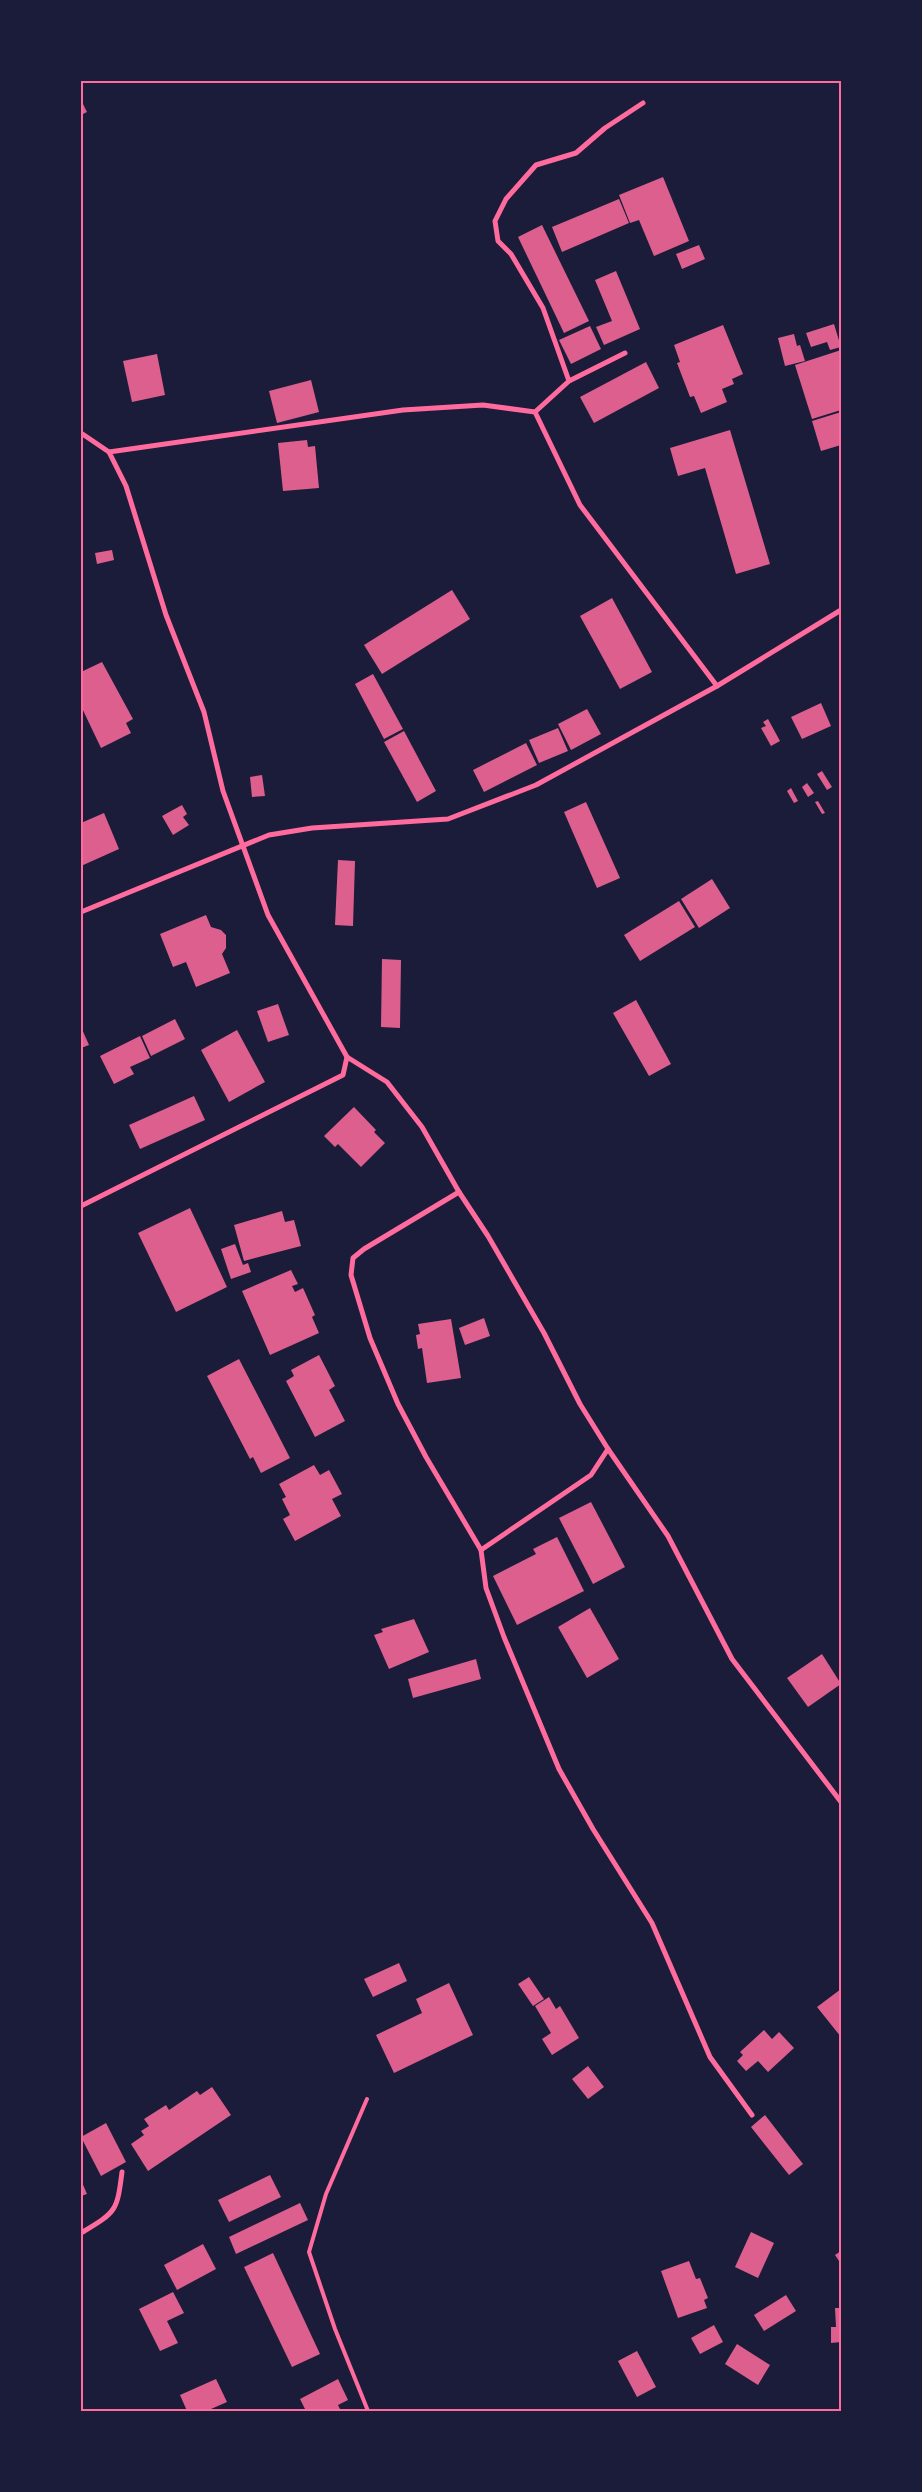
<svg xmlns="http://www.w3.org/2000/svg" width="922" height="2492" font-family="'Sofia Sans Condensed',sans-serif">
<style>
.building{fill:#dd5f8e}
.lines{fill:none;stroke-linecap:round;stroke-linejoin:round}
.service{stroke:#ff6b9d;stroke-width:4}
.minor{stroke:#ff6b9d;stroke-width:5}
.neatline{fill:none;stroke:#ff6b9d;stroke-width:2}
</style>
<rect width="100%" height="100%" fill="#1b1b3a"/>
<g class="building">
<path d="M81,100L87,112L81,115Z"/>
<path d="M663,177L689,241L654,256L639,220L630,223L619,195Z"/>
<path d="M619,199L629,223L562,252L552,227Z"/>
<path d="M542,225L589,321L564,333L518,237Z"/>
<path d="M699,245L705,259L682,269L676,254Z"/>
<path d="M616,271L640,329L604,345L596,327L612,321L595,280Z"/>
<path d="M834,324L841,347L830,350L827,342L811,347L806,333Z"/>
<path d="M723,325L743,374L732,379L734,384L722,389L727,402L701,413L694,396L690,397L677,363L680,362L674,345Z"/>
<path d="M590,326L601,349L571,364L559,340Z"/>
<path d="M794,334L797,346L800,345L805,361L785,366L778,338Z"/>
<path d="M841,350V410L812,419L795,365Z"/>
<path d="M157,354L165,395L132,402L123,361Z"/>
<path d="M646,362L659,388L594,423L580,397Z"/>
<path d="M311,380L319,412L277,423L269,391Z"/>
<path d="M841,412V445L821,451L812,421Z"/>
<path d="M730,430L770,564L736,574L705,468L678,476L670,448Z"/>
<path d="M307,440L308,447L315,446L319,488L283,491L278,443Z"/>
<path d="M112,550L114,560L97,564L95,553Z"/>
<path d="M452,590L470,619L382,674L364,645Z"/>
<path d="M612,598L652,672L620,689L580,616Z"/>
<path d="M102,662L133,719L126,723L131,733L101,748L81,706V672Z"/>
<path d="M373,674L403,729L384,739L355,684Z"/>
<path d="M821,703L831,726L802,739L791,717Z"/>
<path d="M587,709L601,734L571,750L558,724Z"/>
<path d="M768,719L780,741L771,746L761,728L766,726L763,722Z"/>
<path d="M558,728L568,751L539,763L529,740Z"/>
<path d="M404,731L436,791L417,802L384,742Z"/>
<path d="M526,743L537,765L484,792L473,770Z"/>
<path d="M822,771L832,787L827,790L817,774Z"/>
<path d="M262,775L265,796L252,797L250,777Z"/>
<path d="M807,783L814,793L808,797L802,787Z"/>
<path d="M791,788L798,801L794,803L787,791Z"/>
<path d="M818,801L825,813L822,814L815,802Z"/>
<path d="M586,802L620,878L597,888L564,812Z"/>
<path d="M182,805L187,814L183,817L189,825L173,835L162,816Z"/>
<path d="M104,813L119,849L81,866V823Z"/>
<path d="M338,860L355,861L353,926L335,925Z"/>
<path d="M712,879L730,908L699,928L681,899Z"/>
<path d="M679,901L695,927L640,961L624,935Z"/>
<path d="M206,915L211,927L221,930L226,935V948L222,954L230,973L196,987L186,962L173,967L160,934Z"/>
<path d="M382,959L401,960L400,1028L381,1027Z"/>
<path d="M636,1000L671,1064L649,1076L613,1013Z"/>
<path d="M278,1004L289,1035L268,1042L257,1011Z"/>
<path d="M175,1019L185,1039L151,1056L142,1036Z"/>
<path d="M81,1027L89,1045L81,1048Z"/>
<path d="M237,1030L265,1082L229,1102L201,1050Z"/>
<path d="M140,1036L150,1058L130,1067L134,1074L114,1084L100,1056Z"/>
<path d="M194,1096L205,1120L140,1149L129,1125Z"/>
<path d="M354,1107L376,1130L374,1132L385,1143L361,1167L338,1144L335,1147L324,1136Z"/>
<path d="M190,1208L227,1287L176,1312L138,1233Z"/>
<path d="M282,1211L285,1222L294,1220L301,1246L244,1261L234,1225Z"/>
<path d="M235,1244L243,1265L248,1263L251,1272L231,1279L221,1249Z"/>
<path d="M291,1270L298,1284L292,1286L295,1292L303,1288L315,1315L312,1317L319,1333L270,1355L242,1291Z"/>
<path d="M484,1318L490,1336L465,1345L459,1328Z"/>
<path d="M451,1319L461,1378L427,1383L422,1348L418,1349L416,1335L420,1334L418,1324Z"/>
<path d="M319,1355L335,1386L329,1390L345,1421L315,1437L286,1381L294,1376L291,1370Z"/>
<path d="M239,1359L290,1458L261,1473L253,1457L250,1459L207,1376Z"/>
<path d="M314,1465L320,1475L329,1470L342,1494L332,1499L341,1516L295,1541L283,1519L290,1515L282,1499L286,1497L279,1484Z"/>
<path d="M591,1502L625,1567L593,1584L559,1518Z"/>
<path d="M557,1537L584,1591L517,1625L493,1576L536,1554L533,1549Z"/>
<path d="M590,1608L619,1659L587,1678L558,1627Z"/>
<path d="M414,1619L429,1652L389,1669L374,1635L383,1632L381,1629Z"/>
<path d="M822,1654L841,1684L808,1707L787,1678Z"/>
<path d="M476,1659L481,1679L413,1698L408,1679Z"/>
<path d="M399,1963L407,1981L373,1997L364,1979Z"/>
<path d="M529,1977L544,1999L533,2006L518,1984Z"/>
<path d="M449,1983L473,2035L394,2073L376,2035L422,2013L416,1999Z"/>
<path d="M841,1989V2037L817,2007Z"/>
<path d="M549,1997L556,2009L560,2006L579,2038L552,2055L542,2039L551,2033L535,2006Z"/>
<path d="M764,2030L772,2039L779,2032L794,2048L768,2072L758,2061L746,2071L737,2061L743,2055L740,2052Z"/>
<path d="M588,2066L604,2087L588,2099L572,2079Z"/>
<path d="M212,2087L231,2115L148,2171L131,2144L144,2135L141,2131L149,2126L144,2119L166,2105L169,2110L197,2091L200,2095Z"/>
<path d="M765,2115L803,2164L789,2175L751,2127Z"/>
<path d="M106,2123L126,2162L101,2176L81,2137Z"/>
<path d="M270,2175L281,2197L229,2222L218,2200Z"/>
<path d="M81,2180L87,2194L81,2196Z"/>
<path d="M300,2203L308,2220L236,2254L229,2237Z"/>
<path d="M751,2232L774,2243L758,2278L735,2267Z"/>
<path d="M203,2244L216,2269L177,2290L164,2265Z"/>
<path d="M841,2251V2264L835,2255Z"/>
<path d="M273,2253L320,2354L292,2367L244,2267Z"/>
<path d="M689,2261L696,2279L700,2278L708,2298L704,2300L707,2308L678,2318L661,2271Z"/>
<path d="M173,2292L184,2313L167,2321L178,2343L160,2351L139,2309Z"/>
<path d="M786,2295L796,2311L764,2331L754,2315Z"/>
<path d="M835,2308H841V2342L831,2343V2327H836Z"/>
<path d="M714,2325L723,2342L700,2354L691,2338Z"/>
<path d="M737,2344L770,2365L758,2385L725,2364Z"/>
<path d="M637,2351L656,2387L637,2397L618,2361Z"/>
<path d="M216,2379L227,2402L211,2409L212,2411H187L180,2395Z"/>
<path d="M338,2379L348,2400L338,2405L341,2411H306L300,2399Z"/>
</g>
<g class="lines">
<path class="service" d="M367,2099L326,2194L309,2252L335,2329L368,2411"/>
<g class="minor">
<path d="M569,381L543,308L511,254L498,241L495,221L506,199L536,165L576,153L605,128L643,103"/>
<path d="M535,412L569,381L625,353"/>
<path d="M81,433L109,452"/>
<path d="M81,912L269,835L312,828L448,819L536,785L717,686L841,610"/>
<path d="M459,1192L364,1249L353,1258L351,1275L370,1338L398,1404L426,1457L481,1550L486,1588L504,1637L559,1769L593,1829L652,1923L710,2057L752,2115"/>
<path d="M81,1206L343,1075L347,1057"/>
<path d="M608,1449L668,1536L732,1659L841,1802"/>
<path d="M481,1550L591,1475L608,1449L580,1404L544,1333L488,1236L459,1192L422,1127L387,1082L347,1057L268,915L223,791L204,712L166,615L126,486L109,452L403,410L483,405L535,412L580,505L717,686"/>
<path d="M81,2233C116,2212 117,2212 122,2172"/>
</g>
</g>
<rect width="922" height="2492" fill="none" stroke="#1b1b3a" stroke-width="165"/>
<rect x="82" y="82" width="758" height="2328" class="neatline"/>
</svg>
